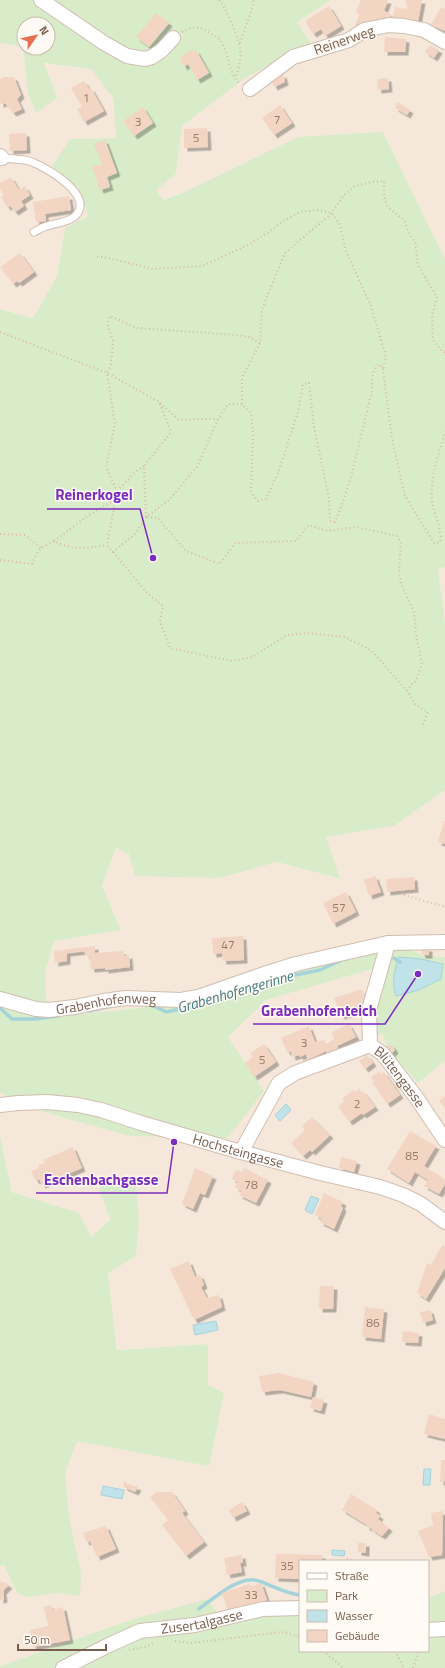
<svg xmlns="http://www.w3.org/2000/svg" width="445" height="1668" font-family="'Titillium Web',sans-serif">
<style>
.residential{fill:#f5e8da}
.green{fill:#d8ecc9;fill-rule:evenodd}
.water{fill:#bfe3e8;stroke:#a5d3da}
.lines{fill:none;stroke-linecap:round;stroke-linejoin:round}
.stream{stroke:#a5d3da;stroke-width:3.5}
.building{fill:#f3d5c3;filter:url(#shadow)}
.lane-casing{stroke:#d1beb0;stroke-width:9}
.street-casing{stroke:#d1beb0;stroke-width:16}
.path{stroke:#d9b8a5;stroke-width:2;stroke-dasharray:1 3;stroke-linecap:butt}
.lane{stroke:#fff;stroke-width:7}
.street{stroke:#fff;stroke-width:14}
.labels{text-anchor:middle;stroke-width:3;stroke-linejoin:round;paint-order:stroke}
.number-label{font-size:12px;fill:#987a6a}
.street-label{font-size:14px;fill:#7a5c4d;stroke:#fffaf3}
.water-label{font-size:15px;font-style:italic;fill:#437c86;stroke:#fffaf3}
.leader{fill:none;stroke:#7b2cbf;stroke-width:1.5}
.callout-dot{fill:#7b2cbf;stroke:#fffaf3;stroke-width:1.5}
.callout-label{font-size:15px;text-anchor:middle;font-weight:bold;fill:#7b2cbf;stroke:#fffaf3;stroke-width:3;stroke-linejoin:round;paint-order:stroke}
</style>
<defs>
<filter id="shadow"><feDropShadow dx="3.5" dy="3.5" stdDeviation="0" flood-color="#0004"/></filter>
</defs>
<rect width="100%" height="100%" fill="#fdf6ec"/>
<g class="residential">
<path d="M331,0H445V259L383,132L185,192L162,200L156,190L176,174L182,126L247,77L311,43L297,22Z"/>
<path d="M3,43L23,47L28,93L43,63L91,69L113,98L116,138L71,139L50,170L78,188L88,216L65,228L57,276L33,318L0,309V44Z"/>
<path d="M445,567V622L438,569Z"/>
<path d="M445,790V957L422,955L406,947L189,1002L47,1018L45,973L54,941L121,930L102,886L116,848L129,854L220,878L277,862L339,879L326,837L394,826Z"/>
<path d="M376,968V1036L382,1034L386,1042L387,1046L391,1044L395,1050L391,1053L418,1083L445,1061V1591L428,1598V1561H300V1607L234,1616L133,1619L0,1666V1566L4,1565L11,1466L208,1385V1344L117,1350L108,1273L135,1177L98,1185L110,1220L91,1237L79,1213L12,1192L0,1135V1093L44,1112L264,1091L227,1037L266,1000Z"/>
</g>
<g class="green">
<path d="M0,0H331L297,22L311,43L247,77L182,126L176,174L156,190L163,200L185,192L298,137L383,132L445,259V567L438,569L445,622V790L394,826L326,837L340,879L277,862L220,878L135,876L129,854L116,848L102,886L121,930L54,941L45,973L47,1018L189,1002L296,964L406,947L422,955L445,957V1061L418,1083L391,1054L395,1050L391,1044L386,1047V1042L382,1034L376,1036V968L266,1000L228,1037L264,1091L228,1138L129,1136L44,1112L0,1093V309L33,318L57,276L65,228L88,216L78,188L50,170L70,139L116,138L113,98L91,69L44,63L57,98L36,113L28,93L23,47L3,43L0,44ZM24,24H48V48H24Z"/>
<path d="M0,1135L12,1192L79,1213L91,1237L110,1220L98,1185L135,1177L139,1219L136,1256L108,1273L117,1350L208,1344V1385L224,1393L209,1466L77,1441L65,1473L69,1517L81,1573L80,1596L60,1593L26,1597L17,1592L4,1565L0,1566Z"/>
<path d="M445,1591V1668H0V1666L133,1619L208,1599L220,1617L300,1607V1651H428V1598Z"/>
</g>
<g class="water">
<path d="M398,957L421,959L443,964L441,979L419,990L396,996C391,984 395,969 398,957Z"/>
<path d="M286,1104L291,1110L280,1121L275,1115Z"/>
<path d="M311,1196L319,1199L312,1214L305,1210Z"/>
<path d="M216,1321L218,1330L195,1335L193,1325Z"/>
<path d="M424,1469H431L430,1485H423Z"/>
<path d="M103,1486L124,1490L122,1499L101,1495Z"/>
<path d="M332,1550L345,1551L344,1556L332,1555Z"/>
</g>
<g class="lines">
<g class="stream">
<path d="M394,958L400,962"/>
<path d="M150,1004L166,1012L191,1007L230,997L295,975L320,970L344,959"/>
<path d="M0,1008L12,1019H35L58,1016"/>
<path d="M89,1011L111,1006"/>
<path d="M199,1609C213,1599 240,1574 259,1581C273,1586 285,1593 300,1595"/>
</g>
</g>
<g class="building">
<path d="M361,0H388L384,11L391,14L389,21L354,29L359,14L356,12Z"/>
<path d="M407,0H422L418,22L393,18L395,7L407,9V5L405,2Z"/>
<path d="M329,6L341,26L325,36L321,29L313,34L305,21Z"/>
<path d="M441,7L445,9V31L431,25Z"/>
<path d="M156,13L169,23L149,47L136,37Z"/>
<path d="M385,37L406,39L405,52H384Z"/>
<path d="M430,45L439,50L434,58L425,52Z"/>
<path d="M192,50L193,52L196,50L209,73L197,80L188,64L184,67L179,58Z"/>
<path d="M283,74L285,82L274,87L271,79Z"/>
<path d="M4,77H14L21,95L17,99L22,109L13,113L5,103L0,104V79Z"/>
<path d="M388,78L389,89L378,90L377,79Z"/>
<path d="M84,81L89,89L91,88L104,111L84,122L77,109L82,107L71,88Z"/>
<path d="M398,102L410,110L407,115L395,108Z"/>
<path d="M280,105L292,123L274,135L262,118Z"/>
<path d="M143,107L153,123L134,136L123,121Z"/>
<path d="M207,128L208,147L184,148V129Z"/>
<path d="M26,133L27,150L10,151L9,134Z"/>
<path d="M105,140L117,173L107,177L110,187L100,190L92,167L102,164L94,144Z"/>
<path d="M11,177L19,190L25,186L30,195L21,201L24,206L15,212L10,206L7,207L1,197L4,195L0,189V183Z"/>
<path d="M69,196L71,210L45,214L46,221L36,222L33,202Z"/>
<path d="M20,253L34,272L19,283L17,281L13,284L0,267Z"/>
<path d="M444,821H445V844L438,842Z"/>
<path d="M375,876L381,892L369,896L364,880Z"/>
<path d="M414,877L415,889L387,892L386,879Z"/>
<path d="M346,892L356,912L333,924L323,903Z"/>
<path d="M243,936L244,960L223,961L222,953L213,954L212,938Z"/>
<path d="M95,946V953L123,951L124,956L129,955L130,967L105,970V968L91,969L90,959H88V956H86L84,951L67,953V961L55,963L54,951Z"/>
<path d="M421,948H429V955H422Z"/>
<path d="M359,990H363L367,1003L361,1010L341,1016L334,998Z"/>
<path d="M349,1024L356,1037L337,1046L338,1048L327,1054L326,1051L308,1060L306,1054L300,1057L299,1055L292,1057L291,1052H287L281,1038L309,1026L315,1042L324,1040L326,1044L334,1039L332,1032Z"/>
<path d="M264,1044L276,1062L254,1077L245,1063L253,1057L250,1053Z"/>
<path d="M391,1044L395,1050L391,1054L386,1047Z"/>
<path d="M367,1055L373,1063L365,1069L359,1061Z"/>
<path d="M380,1071L381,1074L384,1072L400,1095L387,1104L372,1082L374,1081L371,1077Z"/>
<path d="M359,1089L361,1092L363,1091L375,1107L363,1115L362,1113L349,1122L338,1106L344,1102L342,1099L353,1090L355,1092Z"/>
<path d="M445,1096V1108L439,1101Z"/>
<path d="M312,1117L330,1135L312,1152L310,1150L303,1156L291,1143L305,1130L302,1126Z"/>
<path d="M410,1131L436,1146L424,1166L445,1179V1184L439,1194L424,1186L428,1180L415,1172L409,1183L387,1169Z"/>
<path d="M73,1147L82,1168L42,1185L39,1179L36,1181L31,1171L39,1168L38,1165L45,1163L43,1160Z"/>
<path d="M341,1157L357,1161L354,1172L339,1168Z"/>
<path d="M195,1168L213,1176L205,1195L200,1193L193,1209L182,1204Z"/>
<path d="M244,1168L268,1180L256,1203L239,1195L242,1191L235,1187L238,1182L232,1179L236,1170L242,1172Z"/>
<path d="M324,1193L343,1202L341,1206L343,1208L334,1229L320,1222L322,1219L315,1215Z"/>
<path d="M442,1245L445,1247V1268L426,1299L417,1293L427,1263L431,1265Z"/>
<path d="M189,1261L195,1277L200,1275L204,1285L201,1287L207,1298L219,1295L222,1307L194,1320L170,1269Z"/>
<path d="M320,1286H334L333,1309H319Z"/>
<path d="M365,1307L384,1309L381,1339L362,1337Z"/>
<path d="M430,1310L433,1320L423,1323L420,1312Z"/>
<path d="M403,1331L419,1333L418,1343L402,1342Z"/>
<path d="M279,1373L314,1382L311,1397L280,1390L262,1392L259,1376Z"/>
<path d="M313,1397L324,1400L321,1411L310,1408Z"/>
<path d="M429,1414L445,1419V1439L424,1434Z"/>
<path d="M441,1460H445V1481L440,1482Z"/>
<path d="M123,1482H127V1485L129,1484L138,1487L135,1492L124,1487Z"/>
<path d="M157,1492H172L185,1511L182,1513L204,1542L186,1556L162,1525L168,1520L150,1497Z"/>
<path d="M351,1494L377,1510L376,1513L380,1516L378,1519L389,1528L382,1536L371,1529L372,1528L366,1527L367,1525L342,1510Z"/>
<path d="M242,1502L247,1511L233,1518L229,1510Z"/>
<path d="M443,1511L442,1555L429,1557L418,1531L433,1525L431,1513Z"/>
<path d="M106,1526L116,1549L97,1557L90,1541L86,1542L83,1533Z"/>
<path d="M358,1543H366V1553L358,1552Z"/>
<path d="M276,1554L322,1555V1561H300V1579L275,1578Z"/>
<path d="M242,1555L243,1563H240L242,1572L227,1575L224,1558Z"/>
<path d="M0,1579L1,1583L4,1582L9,1585L3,1591L4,1599L0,1600Z"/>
<path d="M261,1583L267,1600L229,1613L222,1593L249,1584L252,1586Z"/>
<path d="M51,1605L52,1610L63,1607L70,1640L33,1647L30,1630L48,1626L44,1607Z"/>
</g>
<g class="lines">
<g class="lane-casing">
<path id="lane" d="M2,158C10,159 21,159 29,161C45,166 98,197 74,217C66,223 56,223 47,226C43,227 38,230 34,232"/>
</g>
<g class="street-casing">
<g id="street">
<path d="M41,0L104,43L127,56L145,59L152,57L162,50L173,38"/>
<path d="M250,89L293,57L349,40L364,30L389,25L404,26L424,30L445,42"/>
<path d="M0,156L2,158"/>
<path id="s1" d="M0,999L36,1009L49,1010L75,1007L103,1001L126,998L181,1000L198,997L264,974L296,964L388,943L445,942"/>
<path id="s2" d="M370,1045L383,1054L416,1097L445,1140"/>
<path d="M370,1045L369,1010L388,943"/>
<path id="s3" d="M0,1105L18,1103L47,1102L78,1105L101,1110L141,1123L241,1152L320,1173L380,1187L403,1195L421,1204L445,1222"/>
<path d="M241,1152L279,1083L295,1073L370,1045"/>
<path d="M428,1630L445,1629"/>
<path id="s4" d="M63,1668L109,1645L140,1631L195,1625L263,1609L300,1608"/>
</g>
</g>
<g class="path">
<path d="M219,0C225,7 227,14 231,22C240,43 245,56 235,78"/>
<path d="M182,32C194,24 203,28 213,35C216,37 219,38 221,41C229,54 228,72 239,83"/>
<path d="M240,43L254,3L253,0"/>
<path d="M97,257H104L153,269L202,266L250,244L270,231L283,221L300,212L317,210L332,213L340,225L346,251L371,306L386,357L383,369"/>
<path d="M0,332L107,373L159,402L171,432L144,466L146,517"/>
<path d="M260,343L249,337L236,335L137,328L110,316L107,323L113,341L111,365L107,373L115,424L106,467L117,491L107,545L113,552L135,534L146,517L169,500L197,467L218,419L228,404H242L251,413L253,434L251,492L258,501L266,499L278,473L298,412L303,384L309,383L314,427L329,498L330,521L335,522C353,481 359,439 371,396C373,386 370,371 379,364L383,369L392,439L405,496L434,543L440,542C443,528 433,514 432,500C430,476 439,454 445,431"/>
<path d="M160,403L179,420L200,419H218"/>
<path d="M242,404V378L260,343L262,309L285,253L332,213L343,196L355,186L372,182L384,181V195L387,206L404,220L409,234L415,242L418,265L437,297L432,316L433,340L443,352H445"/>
<path d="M117,491L135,472L144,466"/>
<path d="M147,517L158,518L186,551L220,564L235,543L296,541L309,525L328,531L356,527L397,536L401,542L399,571L401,584L414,612L416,635L422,664L416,681L412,684L407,691"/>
<path d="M0,534L25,535L41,548"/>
<path d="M54,541L89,515L116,499"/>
<path d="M113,552L148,594L163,606L160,621L170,648L232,661L252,657L287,635L308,633L345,637L372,651L407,691L416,705L428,712L422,727"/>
<path d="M0,560L32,564C38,549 40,548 54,541C74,551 86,548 107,545"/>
<path d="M404,895L445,907"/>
<path d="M345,1561L346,1558L355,1561"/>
<path d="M175,1641L191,1643L282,1632L300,1637"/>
<path d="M129,1650L145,1647L153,1643"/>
<path d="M323,1651L344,1668"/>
<path d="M395,1651L404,1668"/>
<path d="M413,1668L419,1651"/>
</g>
<use href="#lane" class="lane"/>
<use href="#street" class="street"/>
</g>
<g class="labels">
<g class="number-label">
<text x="86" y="102">1</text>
<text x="277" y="124">7</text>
<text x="138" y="126">3</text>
<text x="196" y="142">5</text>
<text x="339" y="912">57</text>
<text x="228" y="949">47</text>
<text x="304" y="1047">3</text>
<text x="262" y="1064">5</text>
<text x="357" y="1108">2</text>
<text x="412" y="1160">85</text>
<text x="251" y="1189">78</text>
<text x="373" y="1327">86</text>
<text x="287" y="1570">35</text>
<text x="251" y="1599">33</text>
</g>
<g class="street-label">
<text transform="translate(344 40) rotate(-19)" y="5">Reinerweg</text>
<text dy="5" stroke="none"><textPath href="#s1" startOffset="108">Grabenhofenweg</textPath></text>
<text dy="5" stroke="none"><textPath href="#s2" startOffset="44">Blütengasse</textPath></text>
<text dy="5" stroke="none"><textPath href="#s3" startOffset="245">Hochsteingasse</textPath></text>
<text dy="5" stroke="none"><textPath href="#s4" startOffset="148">Zusertalgasse</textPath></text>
</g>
<g class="water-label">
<text transform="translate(235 992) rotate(-16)" y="5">Grabenhofengerinne</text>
</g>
</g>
<path class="leader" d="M153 558L140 509H47M418 974L385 1024H253M174 1142L167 1193H36"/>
<g class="callout-dot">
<circle cx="153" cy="558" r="4"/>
<circle cx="418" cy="974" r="4"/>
<circle cx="174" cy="1142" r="4"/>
</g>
<g class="callout-label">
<text x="94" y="500">Reinerkogel</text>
<text x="319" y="1016">Grabenhofenteich</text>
<text x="101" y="1185">Eschenbachgasse</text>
</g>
<rect x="299" y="1560" width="130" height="92" fill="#fffaf3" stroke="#cabbb1"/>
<rect x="307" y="1573" width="20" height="6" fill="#ffffff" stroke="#cabbb1"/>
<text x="335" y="1580" font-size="12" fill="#7a5c4d">Straße</text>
<rect x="307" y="1590" width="20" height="12" fill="#d8ecc9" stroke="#cabbb1"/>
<text x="335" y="1600" font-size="12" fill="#7a5c4d">Park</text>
<rect x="307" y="1610" width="20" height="12" fill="#bfe3e8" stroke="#cabbb1"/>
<text x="335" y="1620" font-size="12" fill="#7a5c4d">Wasser</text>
<rect x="307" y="1630" width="20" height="12" fill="#f3d5c3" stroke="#cabbb1"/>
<text x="335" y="1640" font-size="12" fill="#7a5c4d">Gebäude</text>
<g transform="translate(36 36) rotate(56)"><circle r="19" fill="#fffaf3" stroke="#cabbb1"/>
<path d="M0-3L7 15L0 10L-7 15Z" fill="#e76f51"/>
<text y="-6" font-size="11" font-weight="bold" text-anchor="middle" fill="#7a5c4d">N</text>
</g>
<path d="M18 1644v6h88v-6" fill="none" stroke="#7a5c4d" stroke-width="2"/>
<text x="24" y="1644" font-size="12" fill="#7a5c4d" stroke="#fffaf3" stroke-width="3" paint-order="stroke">50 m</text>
</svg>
